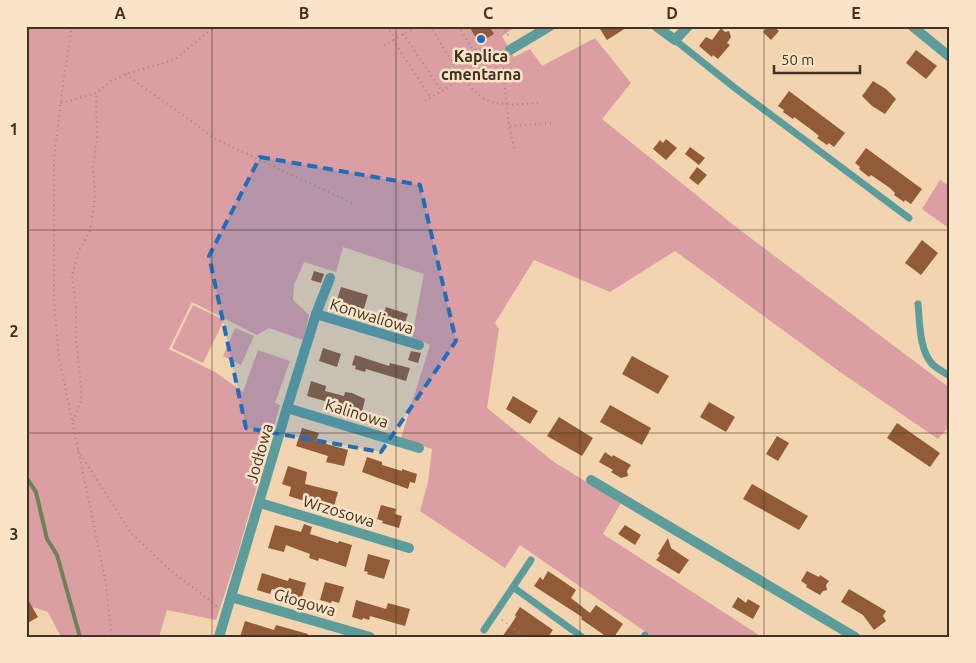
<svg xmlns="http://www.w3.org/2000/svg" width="976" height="663" font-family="Ubuntu,sans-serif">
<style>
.green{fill:#da9ea3}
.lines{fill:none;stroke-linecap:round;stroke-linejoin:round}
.stream{stroke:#6e8257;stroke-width:4}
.building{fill:#905b36}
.path{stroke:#9f8a6f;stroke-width:2;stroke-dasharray:1 4;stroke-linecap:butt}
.lane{stroke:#5c9c9b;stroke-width:7}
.street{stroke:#5c9c9b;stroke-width:10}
.marked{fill:#236cbc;fill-opacity:0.2;stroke:#236cbc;stroke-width:4;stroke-dasharray:10 6;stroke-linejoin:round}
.grid{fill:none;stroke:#3e3324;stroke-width:1;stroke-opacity:0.55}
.poi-dot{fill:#236cbc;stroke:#fae3c6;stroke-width:2}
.labels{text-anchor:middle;stroke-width:5;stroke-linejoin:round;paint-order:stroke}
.poi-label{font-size:16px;font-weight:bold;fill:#3e3324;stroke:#fae3c6}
.street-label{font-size:16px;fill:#3e3324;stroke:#fae3c6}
.neatline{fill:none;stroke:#3e3324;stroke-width:2}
.grid-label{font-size:16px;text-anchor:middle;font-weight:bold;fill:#3e3324}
</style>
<rect width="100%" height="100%" fill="#f2d5b0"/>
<g class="green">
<path d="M26,26H517L502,36L514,57L530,49L542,66L595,38L631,83L602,119L736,227L950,388V425L938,439L840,372L675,251L610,292L534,260L495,323L499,329L487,408L554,462L621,503L603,534L762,637H653L520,545L505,568L420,511L428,482L432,449L401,438L430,345L412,337L424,274L343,247L336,272L304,262L294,285L293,300L309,315L303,340L269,328L257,335L192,302L169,349L215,372L243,392L258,350L290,361L275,403L280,405L237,556L216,620L167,610L159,637H61L48,612L26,605Z"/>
<path d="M940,180L950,187V229L922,209Z"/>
<path d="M193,305L224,320L203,363L172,348Z"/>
<path d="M235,328L254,336L241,365L223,356Z"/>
</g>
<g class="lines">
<path class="stream" d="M26,477L36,492L47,539L57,555L80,637"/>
</g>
<g class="building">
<path d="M469,26H489L494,34L479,43Z"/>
<path d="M598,26H629L607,40Z"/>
<path d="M768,26H773L779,31L771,40L763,32Z"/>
<path d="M721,28L725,32L729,31L731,37L727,43L730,45L718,59L713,55L712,57L699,46L706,37L712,40Z"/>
<path d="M916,50L937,66L926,79L906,63Z"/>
<path d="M873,81L886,89L896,99L885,114L872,106L862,96Z"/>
<path d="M789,91L845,133L834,147L829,143L827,145L817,138L819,136L813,131L794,117L793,119L783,112L784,110L778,106Z"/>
<path d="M666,139L677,148L666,160L653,149L660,140L663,143Z"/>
<path d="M690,147L705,158L699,165L685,154Z"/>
<path d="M866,148L922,189L911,204L905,200L904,202L894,195L895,193L890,188L871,175L869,177L859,169L860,167L855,163Z"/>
<path d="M697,167L707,175L698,185L689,178Z"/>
<path d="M922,240L938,253L921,275L905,263Z"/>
<path d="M314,271L324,274L321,283L311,280Z"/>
<path d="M341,287L368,295L362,315L335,307Z"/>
<path d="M386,307L408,314L403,328L381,321Z"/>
<path d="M323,348L341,354L337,367L319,361Z"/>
<path d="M411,351L421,353L418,363L408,360Z"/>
<path d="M355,355L389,366L390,363L410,368L406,381L366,369L365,372L355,369L356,366L352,365Z"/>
<path d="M632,356L669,376L658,394L622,374Z"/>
<path d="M311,381L326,386L325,391L344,396L345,392L352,393L365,399L362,412L354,419L353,412L345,410L346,407L307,396Z"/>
<path d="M513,396L538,411L530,424L506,409Z"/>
<path d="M709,402L735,417L726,432L700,417Z"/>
<path d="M610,405L651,428L642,445L600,422Z"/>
<path d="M559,417L593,438L582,456L547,436Z"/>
<path d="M897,423L940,453L930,467L887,438Z"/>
<path d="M302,428L319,433L316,441L348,450L344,466L326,462L328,456L296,446Z"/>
<path d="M777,436L789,443L778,461L766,454Z"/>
<path d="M605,452L612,457L613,455L631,465L627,471L628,476L621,478L611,472L613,470L599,462Z"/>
<path d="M367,457L382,462V465L402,471V469L417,474L415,483L410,482L408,489L362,472Z"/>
<path d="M288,466L307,472L305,484L338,492L333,510L289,496L291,487L282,484Z"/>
<path d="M752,484L808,516L799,530L743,499Z"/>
<path d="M381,505L396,509L395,514L402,516L399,528L382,523L383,521L377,519Z"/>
<path d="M304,524L312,527L310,534L338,543L339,541L352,545L346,567L319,558L318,561L309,558L310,554L286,545L284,552L268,548L275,525L301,532Z"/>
<path d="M625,525L641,535L635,545L618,534Z"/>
<path d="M668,538L671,548L689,560L679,574L656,560L660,555L658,554Z"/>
<path d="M368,554L390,560L384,579L367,574L368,572L364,571Z"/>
<path d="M548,571L576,590L571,598L590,613L596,605L623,624L614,637H607L581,619L582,617L534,586L540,577L543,580Z"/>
<path d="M807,571L819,577L820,575L829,581L826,585L827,590L823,591L820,595L806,587L807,585L801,581Z"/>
<path d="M262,573L288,581L289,578L306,583L301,600L290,597L291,595L272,589L270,594L257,590Z"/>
<path d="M325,582L344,587L339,603L332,601L331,603L320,600Z"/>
<path d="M849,589L886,611L883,616L886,621L874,630L863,615L841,602Z"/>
<path d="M26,596L38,617L26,624Z"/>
<path d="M738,597L746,603L748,599L760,606L753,619L732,607Z"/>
<path d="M356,600L386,609L388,603L410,609L405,626L370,616L369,620L363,618L362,620L352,617Z"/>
<path d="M520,607L553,630L548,637H502L514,620L516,616L515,615Z"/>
<path d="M245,621L274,630L276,625L308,634L307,637H240Z"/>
</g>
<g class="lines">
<g class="path">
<path d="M72,26L64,77L54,158V300L59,357L106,584L112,637"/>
<path d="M387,26L395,39"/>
<path d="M430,26C443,45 467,92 487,100C503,107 521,104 538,103"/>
<path d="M458,26L473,49C479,48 484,53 488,51"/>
<path d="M502,26L510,38"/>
<path d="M403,34L442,91"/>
<path d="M393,40L431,98"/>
<path d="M384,45L418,26"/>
<path d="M502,58L509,126L515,152"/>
<path d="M126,74C155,97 186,116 215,139L354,204"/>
<path d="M425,101L493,60"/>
<path d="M61,103L96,93L111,81L126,74L174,60L215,26"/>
<path d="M510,126L552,123"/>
<path d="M73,421L81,400L80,373L76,340V304L72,276L79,250L90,231L95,196L93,167L97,137L96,93"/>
<path d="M78,450L131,533L169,569L218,607"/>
<path d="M502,620L525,637"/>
<path d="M527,637L529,634"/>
<path d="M595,637L597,633"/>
</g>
<g class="lane">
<path d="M675,40L735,88L909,218"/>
<path d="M918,304C920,324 919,350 933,365C938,369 945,373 950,376"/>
<path d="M513,587L531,560"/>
<path d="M484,630L513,587L582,637"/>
<path d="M645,637V635"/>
</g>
<g class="street">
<path d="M656,26L675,40L688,26"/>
<path d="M912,26L950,57"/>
<path d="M510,50L550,26"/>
<path d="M316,314L419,345"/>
<path d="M287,408L419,448"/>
<path d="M591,480L855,637"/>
<path d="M260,503L409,548"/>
<path d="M231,597L370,637"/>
<path d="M219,637L287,408L316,314L330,278"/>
</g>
</g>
<path class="marked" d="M260,157L420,185L456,341L381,452L246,428L209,256Z"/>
<path class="grid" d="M212,26V637M396,26V637M580,26V637M764,26V637M26,230H950M26,433H950"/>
<circle class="poi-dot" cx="481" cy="39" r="5"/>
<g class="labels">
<g class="poi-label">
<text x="481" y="62">Kaplica<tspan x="481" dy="18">cmentarna</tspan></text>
</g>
<g class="street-label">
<text transform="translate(372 316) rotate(17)" y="6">Konwaliowa</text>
<text transform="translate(357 413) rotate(17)" y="6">Kalinowa</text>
<text transform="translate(259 453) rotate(-74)" y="6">Jodłowa</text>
<text transform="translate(339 511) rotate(17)" y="6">Wrzosowa</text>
<text transform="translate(305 602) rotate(16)" y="6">Głogowa</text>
</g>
</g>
<rect width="976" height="663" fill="none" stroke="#fae3c6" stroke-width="55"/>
<path d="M774 65v8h86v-8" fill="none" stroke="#3e3324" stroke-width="2.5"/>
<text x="781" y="65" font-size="15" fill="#3e3324" stroke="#fae3c6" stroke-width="4" paint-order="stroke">50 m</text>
<rect x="28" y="28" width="920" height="608" class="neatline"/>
<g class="grid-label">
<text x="120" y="19">A</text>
<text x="304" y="19">B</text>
<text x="488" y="19">C</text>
<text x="672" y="19">D</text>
<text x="856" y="19">E</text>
<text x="14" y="135">1</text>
<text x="14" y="337">2</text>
<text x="14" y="540">3</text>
</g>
</svg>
